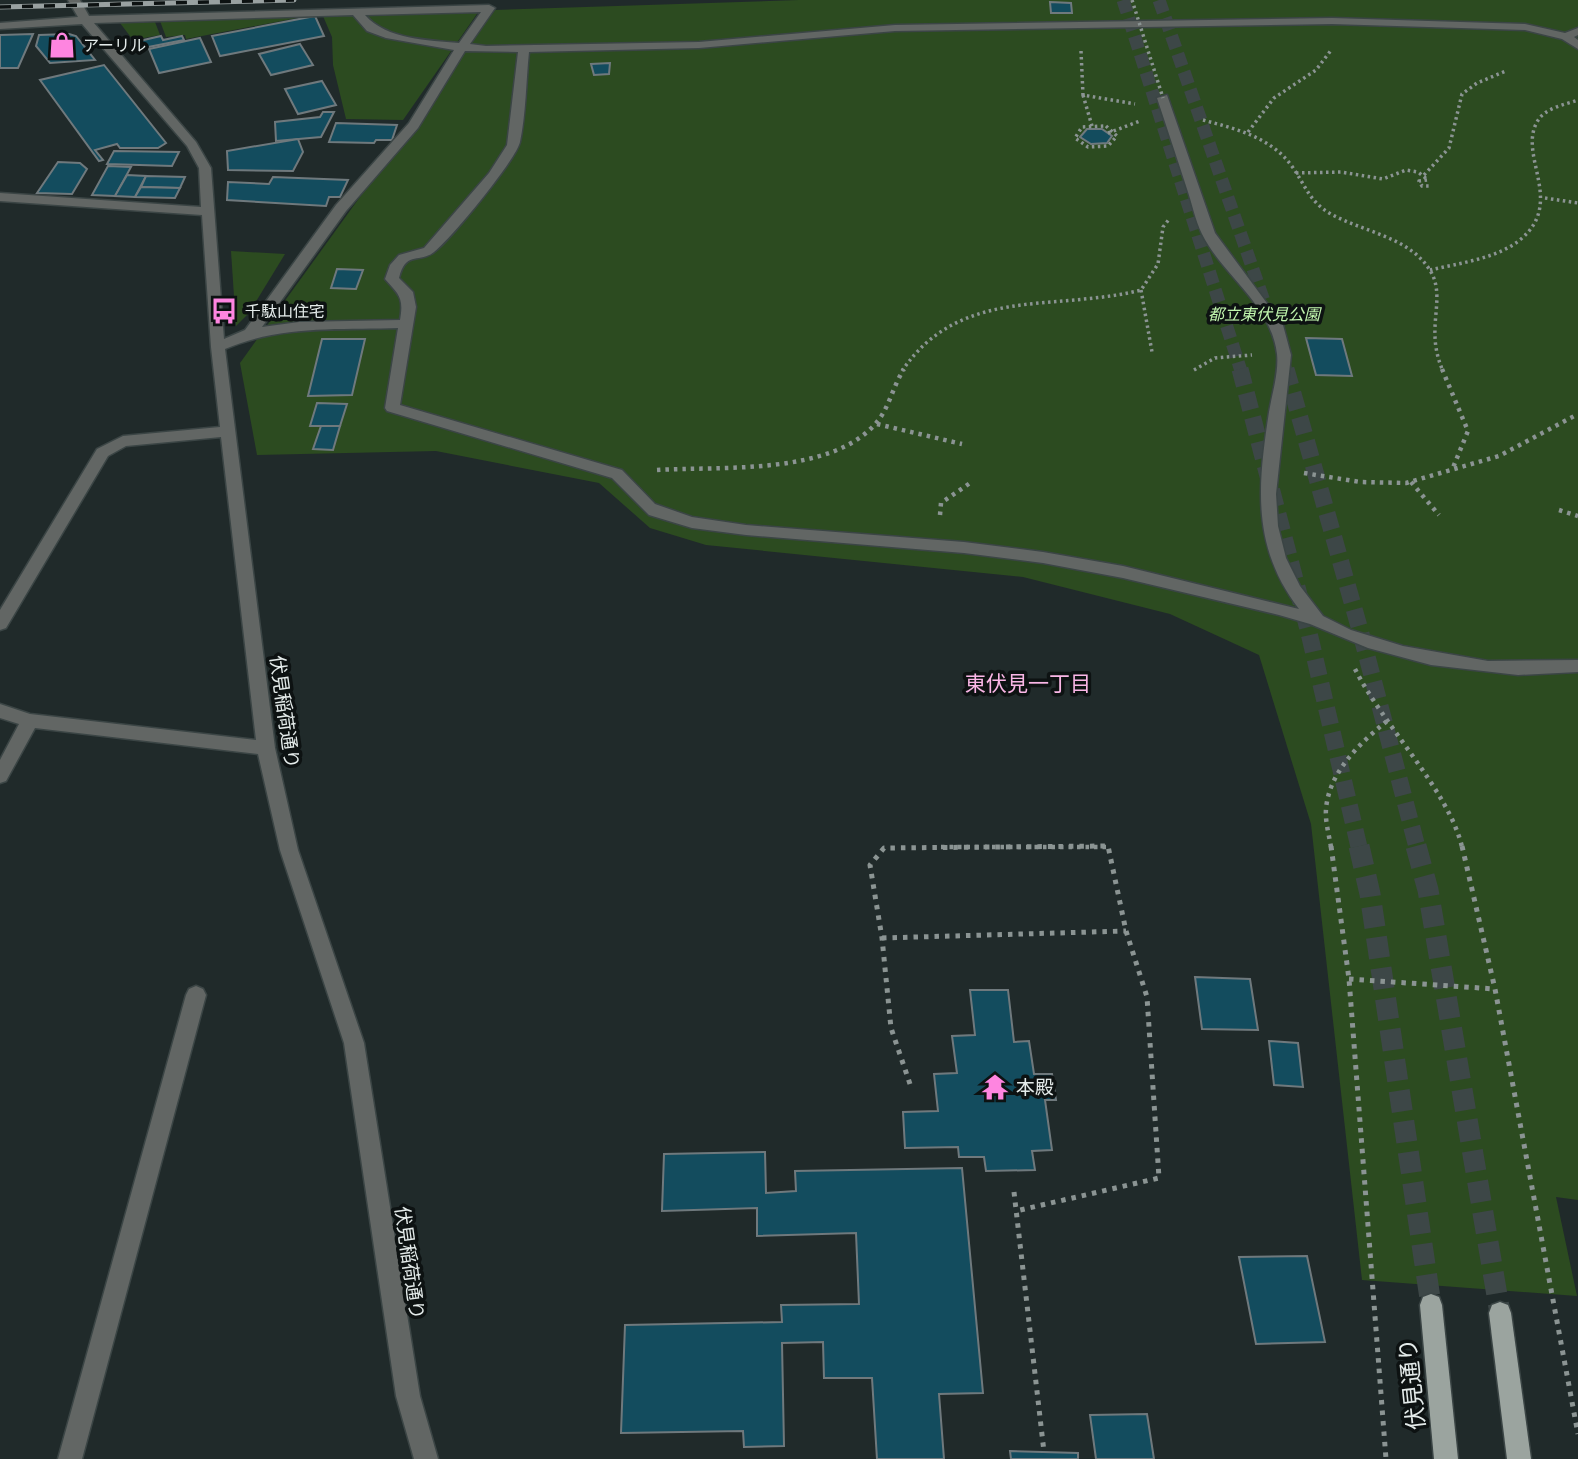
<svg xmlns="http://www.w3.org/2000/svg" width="1578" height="1459" font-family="'PT Serif','Noto Sans JP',serif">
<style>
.green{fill:#2c4b20}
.building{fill:#134c5e;stroke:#6f797d;stroke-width:2}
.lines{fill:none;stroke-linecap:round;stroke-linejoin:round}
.major-tunnel-far2{stroke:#3d4747;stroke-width:13;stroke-dasharray:13 6;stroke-linecap:butt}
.major-tunnel-far1{stroke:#3d4747;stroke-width:17;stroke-dasharray:17 8;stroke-linecap:butt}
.major-tunnel{stroke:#3d4747;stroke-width:21;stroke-dasharray:21 10;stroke-linecap:butt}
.minor-casing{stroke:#3b4545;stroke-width:3}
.major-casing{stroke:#3b4545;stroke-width:3}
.path-far2{stroke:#8b9493;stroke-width:3.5;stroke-dasharray:2.5 3.5;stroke-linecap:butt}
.path-far1{stroke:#8b9493;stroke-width:4.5;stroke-dasharray:3.5 5;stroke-linecap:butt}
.path{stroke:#8b9493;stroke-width:5;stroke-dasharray:4.5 6;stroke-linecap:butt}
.minor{fill:#626664;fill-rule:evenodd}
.major{fill:#9ba49f;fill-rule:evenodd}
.rail-casing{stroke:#99a1a1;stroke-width:5}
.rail{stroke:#0d1212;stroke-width:3.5;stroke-dasharray:11;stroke-linecap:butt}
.path-bridge{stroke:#8b9493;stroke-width:3.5;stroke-dasharray:2.5 3.5;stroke-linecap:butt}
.labels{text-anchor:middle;stroke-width:7;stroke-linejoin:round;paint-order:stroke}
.far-poi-label{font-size:16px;fill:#e4ebea;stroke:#0d1212;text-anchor:start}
.far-park-label{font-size:16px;font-style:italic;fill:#c0f5ad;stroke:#0d1212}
.street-label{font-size:19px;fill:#e4ebea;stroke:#0d1212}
.poi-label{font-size:19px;fill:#e4ebea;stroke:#0d1212;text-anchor:start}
.neighbourhood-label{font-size:21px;fill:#fab6e6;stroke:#0d1212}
.near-street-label{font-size:23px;fill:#e4ebea;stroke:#0d1212}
</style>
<rect width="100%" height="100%" fill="#202a2a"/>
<g class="green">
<path d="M799,0H1578V1200L1556,1197L1577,1296L1362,1280L1311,824L1259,655L1170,614L1023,577L706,545L650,528L599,483L436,451L257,455L240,363L495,10Z"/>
<path d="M479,11L403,120L346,119L333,65L332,37L323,16Z"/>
<path d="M313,15L186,39L185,35L166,37L160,21Z"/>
<path d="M155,22L160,35L133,40L120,23Z"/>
<path d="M231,251L285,254L249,313L236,326Z"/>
</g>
<g class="building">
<path d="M1050,2L1071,3L1072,13H1051Z"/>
<path d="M315,16L324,36L220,56L212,36Z"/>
<path d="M33,34L18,68H0V35Z"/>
<path d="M69,34L76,36L95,60L50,63L36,46L39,35Z"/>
<path d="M161,36L163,40L182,36L184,40L138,49L135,42Z"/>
<path d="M200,38L211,62L159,73L149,49Z"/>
<path d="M300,44L313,65L271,75L259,54Z"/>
<path d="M610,63L609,74L594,75L591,64Z"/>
<path d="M104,65L166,143L158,148H120L117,144L95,150L103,160L99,161L40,80Z"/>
<path d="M322,81L336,105L298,114L285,89Z"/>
<path d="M323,112H334L321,137L276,141L275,122L320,117Z"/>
<path d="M336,123L397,125L392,140H376L374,143L329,142Z"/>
<path d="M1087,129H1102L1112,136L1107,143L1091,144L1080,137Z"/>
<path d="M298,139L303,152L293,171L228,170L227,151Z"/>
<path d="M114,151L179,152L172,166L107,164Z"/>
<path d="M58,162L80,163L87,169L72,194L37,193Z"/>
<path d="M108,166L131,167L115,196L92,195Z"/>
<path d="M127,175L146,176L135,197L115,196Z"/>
<path d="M146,176L185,177L180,188L141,187Z"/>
<path d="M273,177L348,180L340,197H329L326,206L227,200L228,182L269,184Z"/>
<path d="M141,187L180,188L175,198L135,197Z"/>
<path d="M337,269L363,270L356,289L331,288Z"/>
<path d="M1306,338L1342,339L1352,376L1316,375Z"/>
<path d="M322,339H365L352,395L308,396Z"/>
<path d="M317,403L347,404L340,426H310Z"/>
<path d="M321,426H340L333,450L313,449Z"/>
<path d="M1195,977L1250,979L1258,1030L1202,1029Z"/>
<path d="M970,990H1008L1014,1042L1029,1041L1034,1074H1052L1056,1100H1045L1052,1150L1032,1151L1035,1170L986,1171L984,1157H959L958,1147L905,1148L903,1112L938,1111L934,1074L957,1073L952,1036L975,1035Z"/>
<path d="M1269,1041L1298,1043L1303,1087L1274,1085Z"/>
<path d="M765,1152L766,1193L796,1191L795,1171L962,1168L983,1393L939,1394L944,1459H877L872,1378H824L823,1342L782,1343L784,1446L744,1447L743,1431L621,1433L625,1325L782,1322L781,1305L859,1304L856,1233L757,1236V1208L662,1211L664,1154Z"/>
<path d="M1307,1256L1325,1342L1256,1344L1239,1257Z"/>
<path d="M1147,1414L1154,1459H1096L1090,1415Z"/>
<path d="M1010,1451L1078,1453V1459H1011Z"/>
</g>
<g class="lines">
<g class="major-tunnel-far2">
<path d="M1123,0L1241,371"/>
<path d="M1159,0L1271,321"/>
<path d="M1282,357L1286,371"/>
</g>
<g class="major-tunnel-far1">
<path d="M1240,369L1309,633L1359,847"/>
<path d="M1286,369L1360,630L1417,847"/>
</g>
<g class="major-tunnel">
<path d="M1359,846L1370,894L1431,1305"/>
<path d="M1416,846L1428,890L1500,1313"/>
</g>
<g class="minor-casing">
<g id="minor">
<path d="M68,0H80L89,16L489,5L495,8L470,44L486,46L699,42L895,25L1332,18L1525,24L1565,33L1578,28V35L1574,37L1578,40V49L1562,39L1525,30L1332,24L895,31L699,48L529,52C526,81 526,114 520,142C516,160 450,240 434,252C419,264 406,250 399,278L413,292L416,307L400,405L622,470L655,504L692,517L746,525L964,542L1043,552L1123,566L1299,609C1251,547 1258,484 1269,412C1272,394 1279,372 1277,354C1271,304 1223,276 1202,234C1195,220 1192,203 1187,189C1177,158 1167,128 1157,98L1167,95L1215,233L1283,325L1291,355L1276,494L1278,526L1286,558L1300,586L1323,616L1351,630L1403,646L1488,661L1578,660V672L1518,675L1431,665L1368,648L1310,624L1279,615L1123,578L1043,563L964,553L746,535L692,528L649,515L612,478L387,411L385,408L398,328C340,330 280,325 225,349L275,748L298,850L364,1043L420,1396L438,1459H414L396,1396L344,1043L280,850L258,754L35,728L6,781L0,783V760L19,724L0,718V704L30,714L256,740L221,437L126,446L108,456L6,628L0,630V610L97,449L123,436L220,427L211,347L202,215L0,201V193L201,207L199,168L187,146L82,24L0,29V23L78,17ZM481,12L459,43C428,40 387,40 365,15ZM353,15L367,31L386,38L454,50L409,123L336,205L245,330L224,339L211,168L196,142L94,23ZM465,51L518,52L507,145L489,173L424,248L399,255L390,265L385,279C399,295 404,297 400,320L299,322L262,327L346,211L418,128Z"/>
<path d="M196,986L203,989L206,995L82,1459H58L186,995L189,989Z"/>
</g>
</g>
<g class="major-casing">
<g id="major">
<path d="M1431,1294L1439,1297L1442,1305L1458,1459H1434L1420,1305L1423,1297Z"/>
<path d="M1500,1302L1508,1305L1511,1313L1531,1459H1507L1489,1313L1492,1305Z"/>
</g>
</g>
<g class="path-far2">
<path d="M1081,51L1083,95L1135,104"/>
<path d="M1083,95L1092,126"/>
<path d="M1203,120C1236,129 1270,137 1291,165C1305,184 1309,202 1331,214C1363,232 1411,237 1431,272C1442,291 1434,314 1435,335C1435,347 1438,360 1443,371"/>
<path d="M1106,126L1117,136L1108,146L1088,147L1075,138L1082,127Z"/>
<path d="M1248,132L1274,98L1316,70L1332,49"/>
<path d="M1108,133L1140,121"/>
<path d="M1296,173L1341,172L1383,179L1406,170L1418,172L1428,180"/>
<path d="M1424,175L1449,148L1462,94L1477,83L1506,71"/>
<path d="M1427,180L1419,181L1422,186H1432"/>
<path d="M1545,198L1578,203"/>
<path d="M1430,270C1459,263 1497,259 1521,239C1565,202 1518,156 1537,122C1544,108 1564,105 1578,100"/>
<path d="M1141,290L1152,352"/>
<path d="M1194,370L1215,358L1252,355"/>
<path d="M902,371C960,285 1055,312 1141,290L1158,264L1163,227L1170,218"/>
</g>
<g class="path-far1">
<path d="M1442,369L1468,431L1452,470"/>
<path d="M877,424L962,444"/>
<path d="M657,470C721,466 832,476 877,422C889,408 893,386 904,369"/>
<path d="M1304,473L1360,482L1406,483L1499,456L1578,414"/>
<path d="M1411,482L1439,515"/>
<path d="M1559,510L1578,516"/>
<path d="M940,515L941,503L973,481"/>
<path d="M1355,669C1383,725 1449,791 1462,847"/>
<path d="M941,847H1108"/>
<path d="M1331,847C1329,835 1325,821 1326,809C1329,772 1360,743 1387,721"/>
</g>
<g class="path">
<path d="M1331,846L1349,979L1386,1459"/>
<path d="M1462,846L1495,989L1578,1434"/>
<path d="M882,938L1126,931"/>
<path d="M1349,979L1495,989"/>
<path d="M910,1084L891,1028L882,938L870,865L884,848L1108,846L1126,931L1147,997L1159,1178L1016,1211"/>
<path d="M1014,1192L1044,1452"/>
</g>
<use href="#minor" class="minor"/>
<use href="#major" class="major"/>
<g class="rail-casing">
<path id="rail" d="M0,7L294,0"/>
</g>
<use href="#rail" class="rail"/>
<path class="path-bridge" d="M1132,0L1163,98"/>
</g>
<defs>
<g id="shop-bare" transform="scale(2.1)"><path d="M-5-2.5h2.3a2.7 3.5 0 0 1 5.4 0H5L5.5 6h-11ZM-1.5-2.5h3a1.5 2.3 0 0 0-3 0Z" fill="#fe85e0" stroke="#0d1212" stroke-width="2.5" paint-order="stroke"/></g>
<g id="bus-bare" transform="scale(2.1)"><path d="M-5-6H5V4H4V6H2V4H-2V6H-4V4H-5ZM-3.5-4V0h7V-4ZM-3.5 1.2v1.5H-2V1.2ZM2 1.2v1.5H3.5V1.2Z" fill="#fe85e0" stroke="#0d1212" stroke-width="2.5" paint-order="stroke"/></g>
<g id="temple-bare" transform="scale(2.1)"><path d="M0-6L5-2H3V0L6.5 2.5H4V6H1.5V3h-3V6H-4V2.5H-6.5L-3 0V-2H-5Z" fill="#fe85e0" stroke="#0d1212" stroke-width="2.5" paint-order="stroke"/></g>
</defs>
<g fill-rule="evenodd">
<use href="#shop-bare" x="62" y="45"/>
<use href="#bus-bare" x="224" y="311"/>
<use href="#temple-bare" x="995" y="1087"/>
</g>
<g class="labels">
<g class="far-poi-label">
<text x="83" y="51">アーリル</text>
<text x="245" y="317">千駄山住宅</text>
</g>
<g class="far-park-label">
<text x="1264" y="320">都立東伏見公園</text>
</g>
<g class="street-label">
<text transform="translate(285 712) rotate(82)" y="7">伏見稲荷通り</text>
<text transform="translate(410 1263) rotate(82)" y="7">伏見稲荷通り</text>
</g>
<g class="poi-label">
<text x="1016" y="1094">本殿</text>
</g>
<g class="neighbourhood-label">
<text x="1028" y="691">東伏見一丁目</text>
</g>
<g class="near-street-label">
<text transform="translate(1412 1384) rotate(-96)" y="8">伏見通り</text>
</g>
</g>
</svg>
